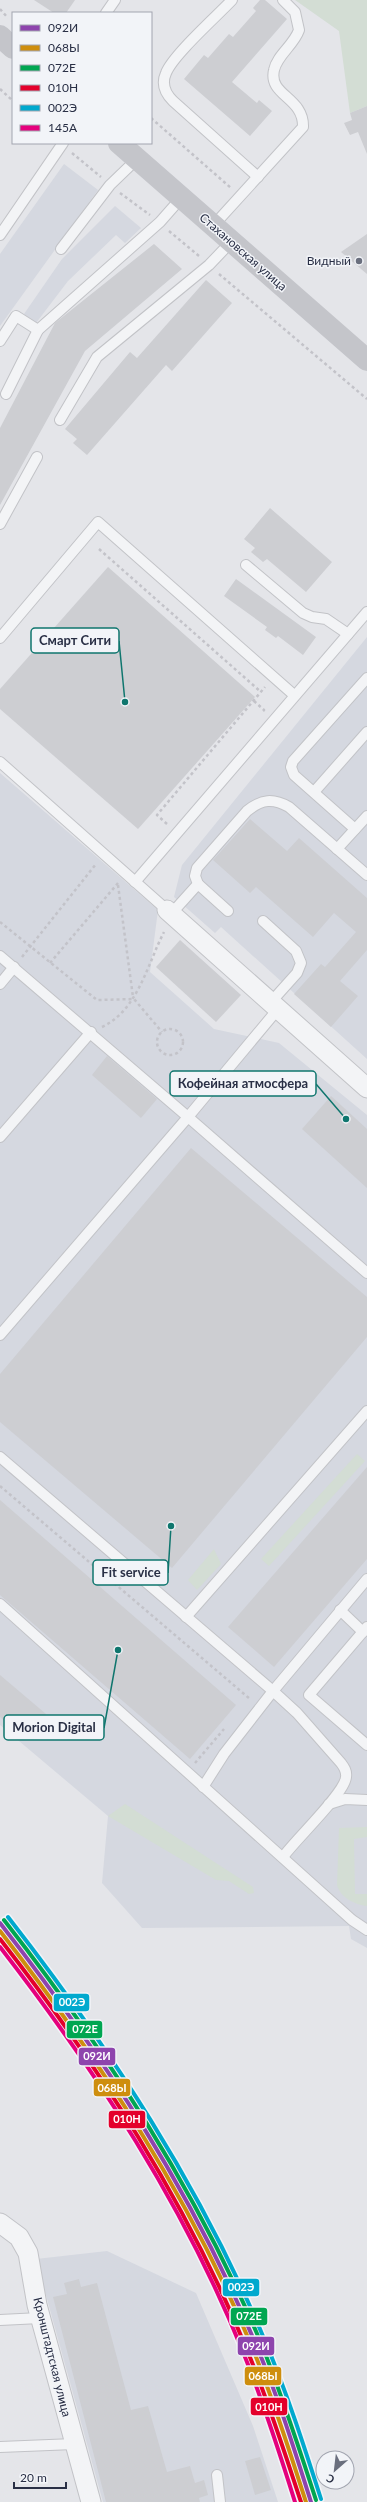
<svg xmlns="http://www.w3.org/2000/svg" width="367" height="2502" font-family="Lato,sans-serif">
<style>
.built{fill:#d5d8e0}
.green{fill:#d3ddd4}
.building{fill:#cdced2}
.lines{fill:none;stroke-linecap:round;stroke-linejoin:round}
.lane-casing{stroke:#c2c3c7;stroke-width:12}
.street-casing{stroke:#c2c3c7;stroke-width:21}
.path{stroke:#c3c3c9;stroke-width:2.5;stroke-dasharray:3 3;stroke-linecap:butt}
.lane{stroke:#f3f4f6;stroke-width:10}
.street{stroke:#f3f4f6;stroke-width:19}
.secondary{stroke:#c4c5ca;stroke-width:22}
.rail-1-casing{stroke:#f2f4f8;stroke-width:7}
.rail-2-casing{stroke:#f2f4f8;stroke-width:7}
.rail-3-casing{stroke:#f2f4f8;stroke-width:7}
.rail-4-casing{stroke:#f2f4f8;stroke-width:7}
.rail-5-casing{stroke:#f2f4f8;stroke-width:7}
.rail-6-casing{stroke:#f2f4f8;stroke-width:7}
.rail-1{stroke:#8e44ad;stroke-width:4}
.rail-2{stroke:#ce8e0e;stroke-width:4}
.rail-3{stroke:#00a651;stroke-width:4}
.rail-4{stroke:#e4002b;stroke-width:4}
.rail-5{stroke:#00a9ce;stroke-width:4}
.rail-6{stroke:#e5007d;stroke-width:4}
.poi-dot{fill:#6a6f7e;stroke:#f2f4f8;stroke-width:1.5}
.labels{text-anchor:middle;stroke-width:3;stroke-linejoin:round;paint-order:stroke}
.street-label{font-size:12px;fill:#292f45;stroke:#f2f4f8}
.poi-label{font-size:12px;fill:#292f45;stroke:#f2f4f8;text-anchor:end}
.leader{fill:none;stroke:#0f766e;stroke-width:1.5}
.callout-dot{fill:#0f766e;stroke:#f2f4f8;stroke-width:1.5}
.callout{fill:#f2f4f8;stroke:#0f766e;stroke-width:1.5}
.callout-label{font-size:13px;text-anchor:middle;font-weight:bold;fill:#292f45}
.line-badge{stroke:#f2f4f8;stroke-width:1.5}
.badge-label{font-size:11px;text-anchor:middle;font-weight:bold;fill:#fff}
</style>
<rect width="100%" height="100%" fill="#e4e5e9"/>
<g class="built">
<path d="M64,164L98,190L0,326V254Z"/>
<path d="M115,206L141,228L125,243L116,235L68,281L36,323L24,314L62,259Z"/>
<path d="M367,637V1059L221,927L215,933L174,897L182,865Z"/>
<path d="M0,773L158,910L150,972L214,1029L279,1043L367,1115V1948L351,1939L349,1926L142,1928L102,1883L108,1816L0,1725Z"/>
<path d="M107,2251L196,2293L253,2426L278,2502H103L36,2259Z"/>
</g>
<g class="green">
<path d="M295,0H367V106L350,113L339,31Z"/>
<path d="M357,1454L365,1461L269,1566L261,1559Z"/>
<path d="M214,1549L221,1564L197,1590L188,1580Z"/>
<path d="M125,1804L253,1887L254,1893L249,1894L229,1881L216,1880L108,1816Z"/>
<path d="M367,1827V1837L354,1839L355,1894H367V1906C355,1905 340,1897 337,1885L339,1828Z"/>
</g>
<g class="building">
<path d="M34,0H75L66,13H54Z"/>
<path d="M260,0H265L287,19L232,82L257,103L259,100L272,111L250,136L184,79L204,55L208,58L229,34L233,37L256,11L253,8Z"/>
<path d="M367,106V154L358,132L350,135L344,123L352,120L350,113Z"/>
<path d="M367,234V274L341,252Z"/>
<path d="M154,244L182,269L85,351L0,505V428L55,323Z"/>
<path d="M206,280L232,303L172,371L166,365L87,455L73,443L77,439L65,429L130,352L137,358Z"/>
<path d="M270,508L332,562L306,592L267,559L263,562L251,552L255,548L244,539Z"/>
<path d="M108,567L255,697L138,829L0,709V689Z"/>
<path d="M236,579L316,637L303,655L278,636L276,638L265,630L267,627L224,596Z"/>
<path d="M250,819L287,851L299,838L367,898V950L340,981L358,996L331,1027L294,994L321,964L325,967L356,932L334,913L313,937L256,887L250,893L213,860Z"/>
<path d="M180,940L241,995L216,1022L156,967Z"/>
<path d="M107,1056L157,1099L141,1118L92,1075Z"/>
<path d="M331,1096L367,1129V1188L302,1129Z"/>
<path d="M191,1148L367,1297V1337L172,1568L0,1422V1374Z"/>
<path d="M367,1467V1559L274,1667L228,1627Z"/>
<path d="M0,1500L236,1705L190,1759L0,1595Z"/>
<path d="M0,1675L46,1714L25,1738L0,1717Z"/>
<path d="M79,2279L81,2287L97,2283L131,2410L148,2406L167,2472L190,2466L195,2483L204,2480L208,2495L199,2498L200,2502H106L53,2297L67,2294L64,2283Z"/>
<path d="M260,2457L271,2490L255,2495L245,2461Z"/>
</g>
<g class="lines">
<g class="lane-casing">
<g id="lane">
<path d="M232,0C217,16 173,55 166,73C161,84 165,93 173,101L258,177"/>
<path d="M106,13L115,0"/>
<path d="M213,226L303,127C304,97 268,96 274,70C277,55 294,45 299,30L295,12L283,0"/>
<path d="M0,235L63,143"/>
<path d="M61,249L110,185L137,159"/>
<path d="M0,341L16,316L38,330"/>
<path d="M6,394L38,330L160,222L182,197"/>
<path d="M60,420L97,357L209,265L231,242"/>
<path d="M0,524L37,457"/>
<path d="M246,565L303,613L312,617L326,619L348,634"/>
<path d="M0,638L98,522L294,695"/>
<path d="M0,762L167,910"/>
<path d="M314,792L367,732"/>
<path d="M355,829L294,775L291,767L293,761L367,678"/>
<path d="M337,849L367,816"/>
<path d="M135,882L367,612"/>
<path d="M198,884L195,876L197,868L247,811C262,799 273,798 289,807L367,875"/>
<path d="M171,914L198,884L228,911"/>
<path d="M263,921L296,951L301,963L297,973L271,1002"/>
<path d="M0,956L188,1117L278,1009"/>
<path d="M0,984L14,967"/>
<path d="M0,1137L91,1032"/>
<path d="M0,1335L188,1117L367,1273"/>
<path d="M0,1457L273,1691L297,1713L341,1763C344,1767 347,1771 346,1777C345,1793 295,1840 283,1857"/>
<path d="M0,1604L352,1920L367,1930"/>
<path d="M340,1610L363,1632"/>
<path d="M186,1617L367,1411"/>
<path d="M367,1627L309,1695L367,1745"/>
<path d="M203,1787L224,1754L273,1691L367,1579"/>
<path d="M329,1804L345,1799L367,1800"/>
<path d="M0,2320L40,2318"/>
<path d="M0,2447L74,2444"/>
<path d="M217,2475L220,2502"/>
</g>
</g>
<g class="street-casing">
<g id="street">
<path d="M167,910L367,1088"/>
<path d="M0,2223L19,2237L28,2253L37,2305L91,2502"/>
</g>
</g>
<g class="path">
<path d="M0,9L8,18"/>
<path d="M0,89L13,101"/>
<path d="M151,118L231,188"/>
<path d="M72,153L101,177"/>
<path d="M120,193L150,215"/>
<path d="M169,231L199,256"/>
<path d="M219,274L367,399"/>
<path d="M99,549L261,692"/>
<path d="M254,701L264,710L263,711"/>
<path d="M167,824L157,815L265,687"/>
<path d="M118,885L133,997"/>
<path d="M0,922L97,1000L134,999L162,1032"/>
<path d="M22,957L96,864"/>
<path d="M50,963L118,883"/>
<path d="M102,1027C138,1010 147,965 164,932"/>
<circle cx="170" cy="1042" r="13"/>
<path d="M0,1486L250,1699"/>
<path d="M195,1763L224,1729"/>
</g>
<use href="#lane" class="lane"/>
<use href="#street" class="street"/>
<g class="secondary">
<path d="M0,36L13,48"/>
<path d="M119,143L367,360"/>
</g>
<g class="rail-1-casing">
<path id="rail-1" d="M0,1923C102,2054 192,2191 256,2345C278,2396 294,2449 311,2502"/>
</g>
<g class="rail-2-casing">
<path id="rail-2" d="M0,1931C100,2060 189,2196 252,2347C273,2398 289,2450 306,2502"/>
</g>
<g class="rail-3-casing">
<path id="rail-3" d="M4,1920C106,2051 196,2189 261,2343C282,2395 299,2448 316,2500"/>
</g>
<g class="rail-4-casing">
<path id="rail-4" d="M0,1939C99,2066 186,2201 247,2350C268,2400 284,2451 301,2502"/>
</g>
<g class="rail-5-casing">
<path id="rail-5" d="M8,1917C110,2048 201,2187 265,2341C287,2393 304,2446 321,2499"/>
</g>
<g class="rail-6-casing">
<path id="rail-6" d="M0,1947C97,2072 184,2205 243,2352C263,2401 279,2451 295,2502"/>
</g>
<use href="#rail-1" class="rail-1"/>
<use href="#rail-2" class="rail-2"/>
<use href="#rail-3" class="rail-3"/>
<use href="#rail-4" class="rail-4"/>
<use href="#rail-5" class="rail-5"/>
<use href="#rail-6" class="rail-6"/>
</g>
<circle class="poi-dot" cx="359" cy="261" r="4"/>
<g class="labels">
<g class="street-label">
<text transform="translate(243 252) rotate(41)" y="4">Стахановская улица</text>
<text transform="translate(52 2357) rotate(76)" y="4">Кронштадтская улица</text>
</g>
<g class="poi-label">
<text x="351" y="265">Видный</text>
</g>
</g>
<path class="leader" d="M125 702L119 641M346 1119L316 1084M171 1526L168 1573M118 1650L104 1728"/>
<g class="callout-dot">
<circle cx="125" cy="702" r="4"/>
<circle cx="346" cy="1119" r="4"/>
<circle cx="171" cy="1526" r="4"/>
<circle cx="118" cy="1650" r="4"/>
</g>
<g class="callout">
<rect x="31" y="628" width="88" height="25" rx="4"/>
<rect x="170" y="1071" width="146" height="25" rx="4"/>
<rect x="93" y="1560" width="75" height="25" rx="4"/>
<rect x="4" y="1715" width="100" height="25" rx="4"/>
</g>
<g class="callout-label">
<text x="75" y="645">Смарт Сити</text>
<text x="243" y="1088">Кофейная атмосфера</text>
<text x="131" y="1577">Fit service</text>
<text x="54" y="1732">Morion Digital</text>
</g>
<g class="line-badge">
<rect x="53" y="1993" width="37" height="19" rx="4" fill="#00a9ce"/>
<rect x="66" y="2020" width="37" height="19" rx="4" fill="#00a651"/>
<rect x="78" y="2047" width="38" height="19" rx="4" fill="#8e44ad"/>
<rect x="93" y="2078" width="38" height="19" rx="4" fill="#ce8e0e"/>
<rect x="108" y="2110" width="38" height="19" rx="4" fill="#e4002b"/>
<rect x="222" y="2278" width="38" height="19" rx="4" fill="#00a9ce"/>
<rect x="230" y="2307" width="38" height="19" rx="4" fill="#00a651"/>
<rect x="237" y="2336" width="38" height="20" rx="4" fill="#8e44ad"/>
<rect x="244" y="2366" width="38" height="20" rx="4" fill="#ce8e0e"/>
<rect x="250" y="2397" width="38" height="19" rx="4" fill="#e4002b"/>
</g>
<g class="badge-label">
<text x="72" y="2006">002Э</text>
<text x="85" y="2033">072Е</text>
<text x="97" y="2060">092И</text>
<text x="112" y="2092">068Ы</text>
<text x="127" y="2123">010Н</text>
<text x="241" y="2291">002Э</text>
<text x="249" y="2320">072Е</text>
<text x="256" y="2350">092И</text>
<text x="263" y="2380">068Ы</text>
<text x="269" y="2411">010Н</text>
</g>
<rect x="12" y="12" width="140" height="132" fill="#f2f4f8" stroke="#a2a5b0"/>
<rect x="20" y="25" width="20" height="6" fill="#8e44ad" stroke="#a2a5b0"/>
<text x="48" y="32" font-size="12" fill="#292f45">092И</text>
<rect x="20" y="45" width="20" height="6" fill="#ce8e0e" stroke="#a2a5b0"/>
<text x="48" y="52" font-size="12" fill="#292f45">068Ы</text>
<rect x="20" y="65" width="20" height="6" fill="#00a651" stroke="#a2a5b0"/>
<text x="48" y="72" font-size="12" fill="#292f45">072Е</text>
<rect x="20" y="85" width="20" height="6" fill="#e4002b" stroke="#a2a5b0"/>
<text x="48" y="92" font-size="12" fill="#292f45">010Н</text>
<rect x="20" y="105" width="20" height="6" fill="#00a9ce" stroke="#a2a5b0"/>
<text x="48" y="112" font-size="12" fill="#292f45">002Э</text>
<rect x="20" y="125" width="20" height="6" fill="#e5007d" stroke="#a2a5b0"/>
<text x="48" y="132" font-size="12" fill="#292f45">145А</text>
<g transform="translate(335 2470) rotate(208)"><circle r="19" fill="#f2f4f8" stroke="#a2a5b0"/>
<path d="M0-3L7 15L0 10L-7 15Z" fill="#6a6f7e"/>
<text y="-6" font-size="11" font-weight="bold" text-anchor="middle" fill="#292f45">С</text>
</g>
<path d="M14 2482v6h52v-6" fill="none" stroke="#292f45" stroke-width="2"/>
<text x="20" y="2482" font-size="12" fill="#292f45" stroke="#f2f4f8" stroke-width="3" paint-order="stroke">20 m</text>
</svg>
